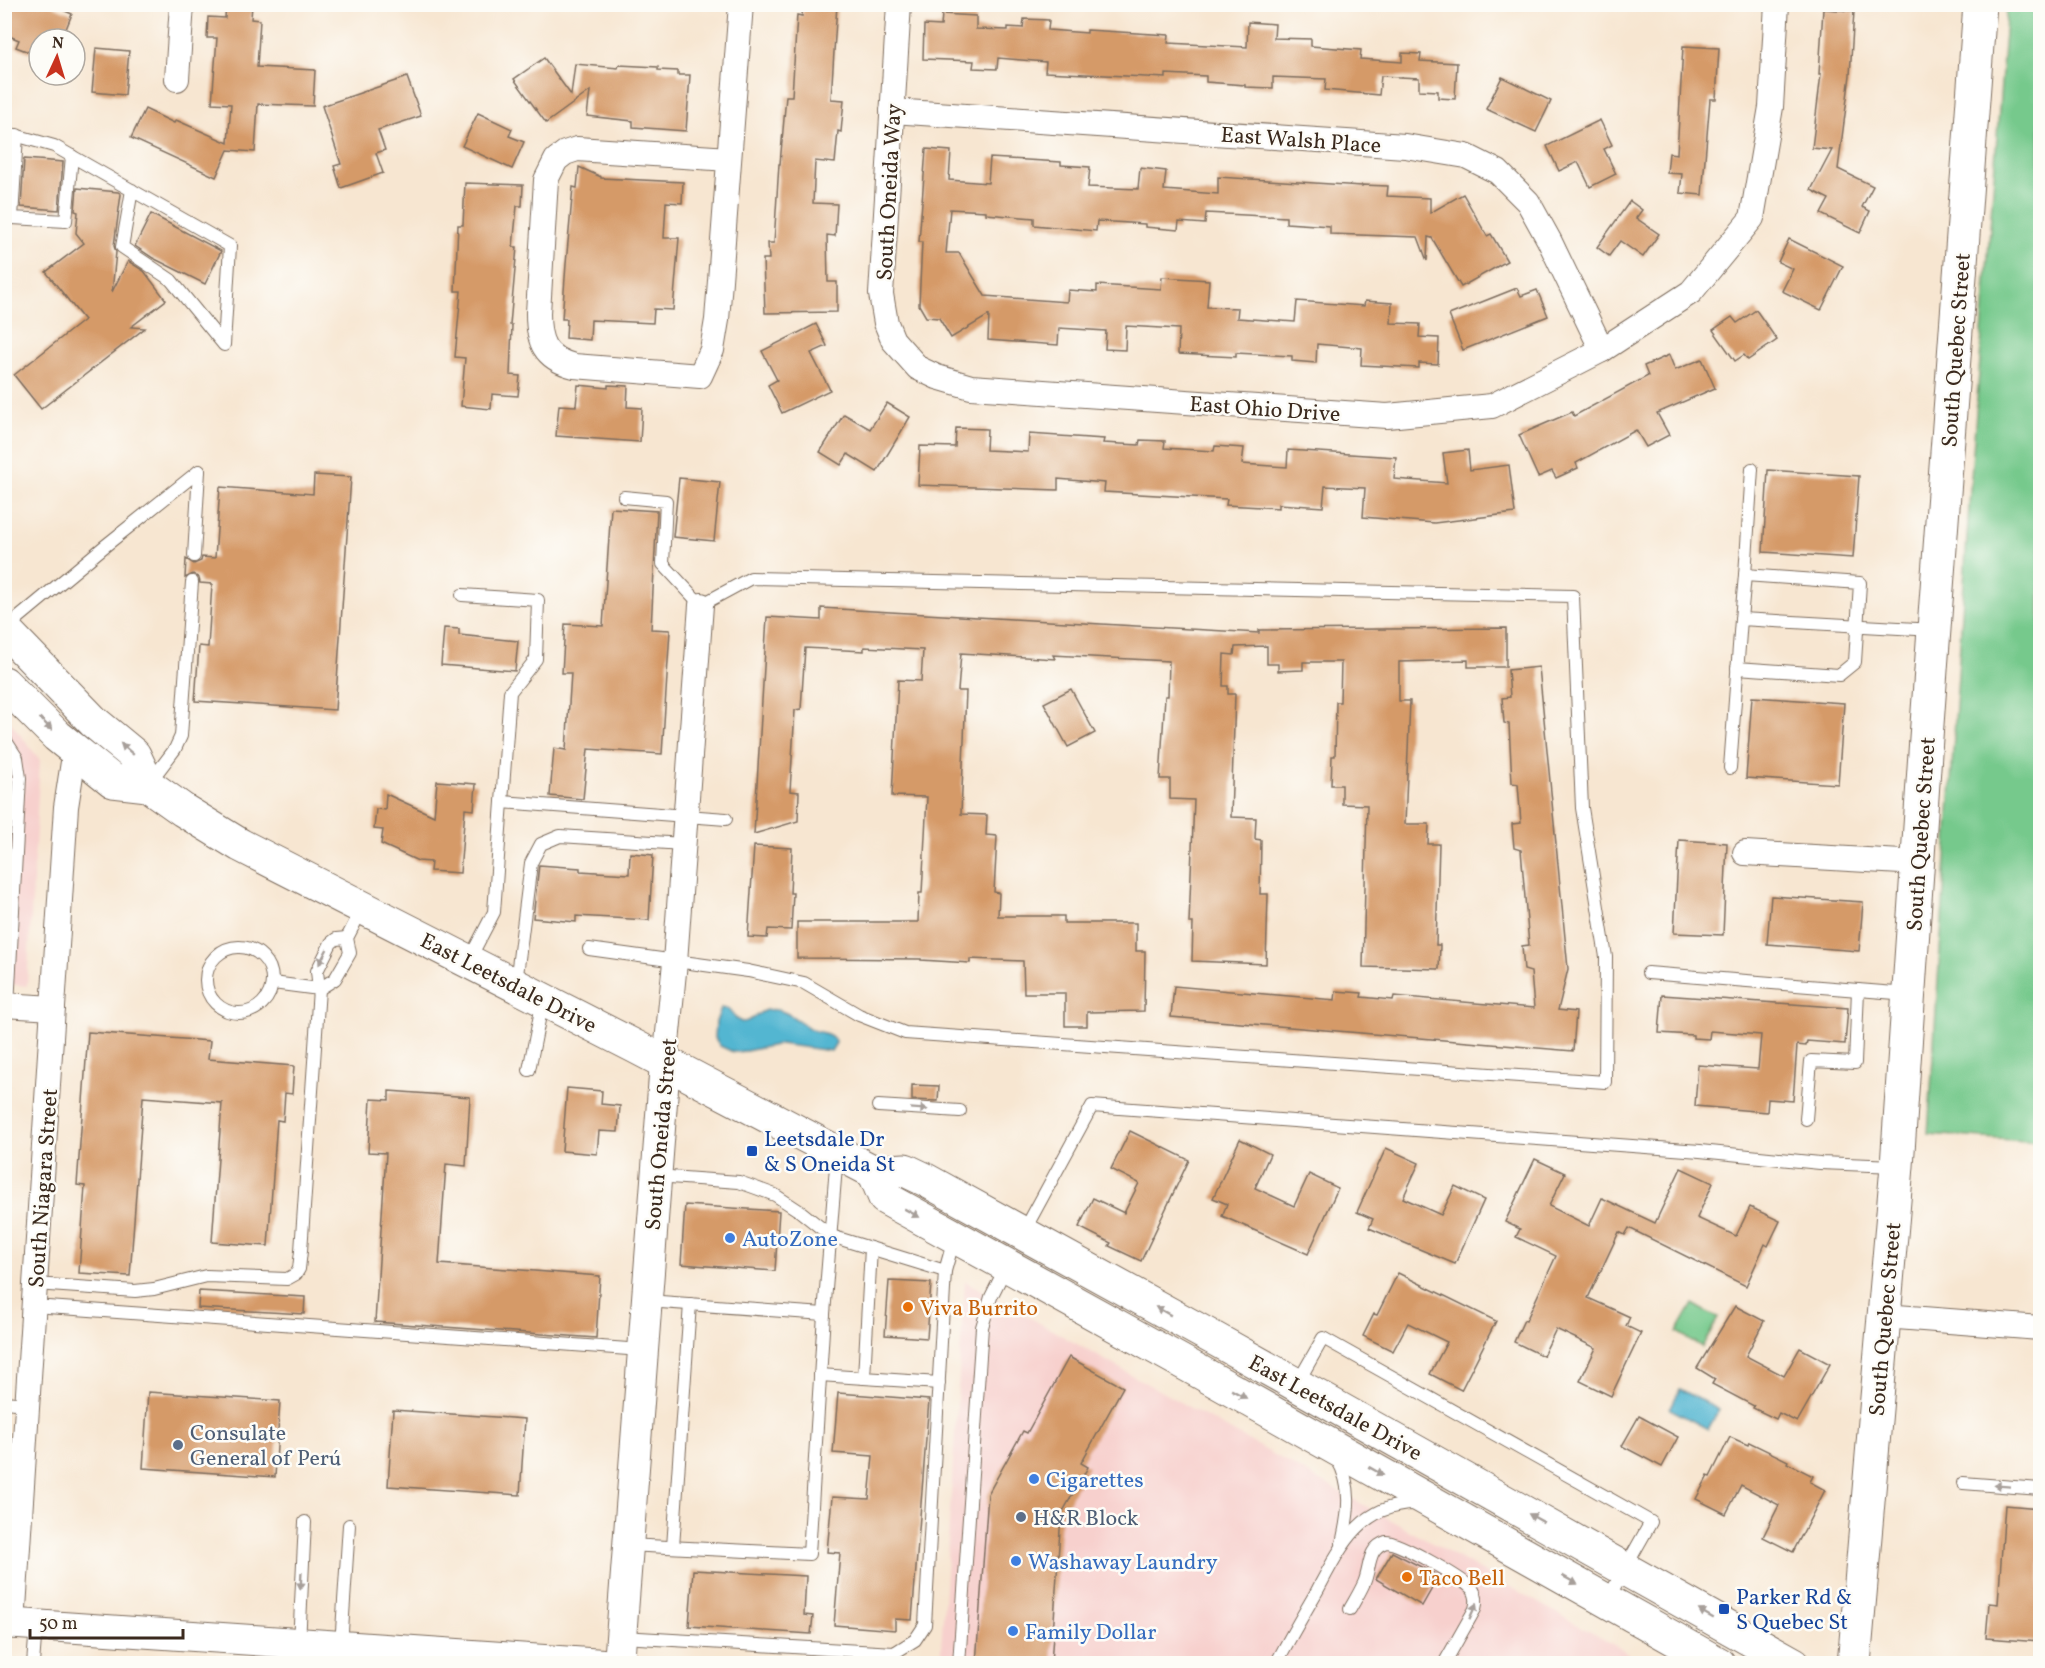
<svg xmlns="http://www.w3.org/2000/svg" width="2045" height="1668" font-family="Vollkorn,serif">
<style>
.built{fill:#f7d0cd}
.green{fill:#76c98c;stroke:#587a55;stroke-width:1.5}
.water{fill:#52b6d1;stroke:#467078;stroke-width:1.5}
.building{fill:#d59a68}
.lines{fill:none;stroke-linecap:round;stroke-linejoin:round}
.service-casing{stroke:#7d6c5d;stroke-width:14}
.minor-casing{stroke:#7d6c5d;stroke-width:26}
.tertiary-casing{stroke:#7d6c5d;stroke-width:32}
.secondary-casing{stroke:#7d6c5d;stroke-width:35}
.primary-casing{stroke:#7d6c5d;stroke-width:35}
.service{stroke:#fff;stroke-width:12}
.minor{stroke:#fff;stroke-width:24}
.tertiary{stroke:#fff;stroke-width:30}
.secondary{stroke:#fff;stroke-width:33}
.primary{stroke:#fff;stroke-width:33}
.oneway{fill:#a79f9a}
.transit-dot{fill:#1a4fb4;stroke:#fdfcf7;stroke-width:2}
.shop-dot{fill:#3f7fe0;stroke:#fdfcf7;stroke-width:2}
.food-dot{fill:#e8710a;stroke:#fdfcf7;stroke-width:2}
.service-dot{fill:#5c6f8a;stroke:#fdfcf7;stroke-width:2}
.labels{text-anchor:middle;stroke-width:5;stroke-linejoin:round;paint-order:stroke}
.street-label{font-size:22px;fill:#3b2a1e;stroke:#fdfcf7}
.transit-label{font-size:22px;fill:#164399;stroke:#fdfcf7;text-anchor:start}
.shop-label{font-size:22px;fill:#366cbe;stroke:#fdfcf7;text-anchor:start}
.food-label{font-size:22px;fill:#c56008;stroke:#fdfcf7;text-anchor:start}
.service-label{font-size:22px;fill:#4e5e75;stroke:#fdfcf7;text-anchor:start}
</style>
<rect width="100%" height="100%" fill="#fdfcf7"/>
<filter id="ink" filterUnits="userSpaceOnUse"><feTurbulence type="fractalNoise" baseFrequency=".0167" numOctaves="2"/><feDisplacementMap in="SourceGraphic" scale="12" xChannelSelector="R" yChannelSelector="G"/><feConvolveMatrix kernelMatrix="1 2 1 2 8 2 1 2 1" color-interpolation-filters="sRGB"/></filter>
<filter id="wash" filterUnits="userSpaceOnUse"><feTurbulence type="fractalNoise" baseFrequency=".008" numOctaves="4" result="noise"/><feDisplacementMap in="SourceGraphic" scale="24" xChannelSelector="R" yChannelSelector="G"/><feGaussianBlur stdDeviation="1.35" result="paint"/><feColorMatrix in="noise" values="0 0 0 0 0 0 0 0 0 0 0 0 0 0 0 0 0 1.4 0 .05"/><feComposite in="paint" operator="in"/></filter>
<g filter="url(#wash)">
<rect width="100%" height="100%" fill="#f7e6d1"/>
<g class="built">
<path d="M4,714L40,760L27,986L5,984Z"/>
<path d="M965,1281L1176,1400L1646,1663L940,1664Z"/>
</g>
<g class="green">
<path d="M2007,5H2040V1142L1928,1134L1970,491Z"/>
<path d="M1693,1304L1718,1318L1702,1347L1677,1332Z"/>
</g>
<g class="water">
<path d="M721,1008L728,1009C732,1013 736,1021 742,1022C751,1023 758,1011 767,1010C783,1007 797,1020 809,1028C818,1034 831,1030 836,1043L831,1051L780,1044L746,1051L733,1052L720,1046L715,1038L716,1022Z"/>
<path d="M1680,1389L1719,1410L1708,1429L1670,1409Z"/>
</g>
<g id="blocks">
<g class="building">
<path d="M4,4H49L72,14L62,39H39V56L16,47L19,40L4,34Z"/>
<path d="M226,4H252L251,19L260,20L257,67L315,70L313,106L258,104L255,152L228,150L216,177L131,138L145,109L174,123L176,120L228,143L231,104L212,103L217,38H207L208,17L225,18Z"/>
<path d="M803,4H837L831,99L844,100L841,132L838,131L835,163L815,161L813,203L837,204L835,236L827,235L828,282H837V312L765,313L763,259H769L768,243H774L779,164H780L786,96H792L797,15L802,16Z"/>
<path d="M1823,9L1854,11L1850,75L1838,169L1873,186L1862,207L1870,211L1860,233L1821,214L1829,199L1811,190L1832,150L1812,148L1821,74H1819Z"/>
<path d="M942,14L976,16V29L1008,30V27L1023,28L1024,19L1049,20L1048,30L1087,33V30L1169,35L1168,43L1247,47L1248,22L1275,24L1274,38L1311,39V46L1361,50L1360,59L1402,62V53L1421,54L1420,61L1457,63L1455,99L1438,98V91L1419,90V78L1381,76L1379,95L1325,90L1326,79L1273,77V88L1245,87V85L1206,82V76L1166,74V78L1045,72L1046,62L998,58L997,69L973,68L974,61L923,59L924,25L941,26Z"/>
<path d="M1683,46L1719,48L1716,99H1710L1702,195L1680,193L1682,174L1667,173L1669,153L1677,154Z"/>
<path d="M96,48L129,51L125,95L92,92Z"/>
<path d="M544,58L571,95L575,64L618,68L619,65L658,67V70L678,71V75H690L686,131L633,127V121L587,116L590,91L546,123L514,79Z"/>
<path d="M407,77L421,116L378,130L385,150L376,153L383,173L341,188L334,166L341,164L322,106Z"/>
<path d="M1502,77L1551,101L1536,132L1486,109Z"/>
<path d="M478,113L512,129L509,136L524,142L512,169L462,146Z"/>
<path d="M1600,120L1612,145L1604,149L1616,174L1590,187L1578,162L1559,171L1547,146Z"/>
<path d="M926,149L951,151L949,180L988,183L990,158L1061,162V165L1090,167L1088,187L1138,189L1140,168L1166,171L1164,190L1218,194V177L1362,186V185L1388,186L1387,196L1430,198V213L1463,194L1487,236L1491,234L1507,261L1461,287L1432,238L1428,237L1427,261L1418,237L1330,234V226L1286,223V217L1206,213L1205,224L1179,222L1178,230L1145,227V224L1097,221L1096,231L1034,225V218L986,214V211L950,209L946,253H959L985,296L1067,302L1068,290L1097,292V285L1161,289L1162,277L1209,280L1207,307L1238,308L1237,318L1295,322L1297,301L1364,306L1365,301L1392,303L1391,323L1420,324L1419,337L1439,338L1438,364L1419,363V368L1361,365L1362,348L1317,344L1316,363L1292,361V356L1236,353V357L1178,354L1179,329L1126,326L1125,350L1105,349L1106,331L1059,328L1058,345L988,340L989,315L951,338L939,318L926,317L919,305L922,242H919Z"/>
<path d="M24,159L63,162L59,210L21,207Z"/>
<path d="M579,167L601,177V178L683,182L682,203L666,202L664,238H679L673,310L654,309L653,323L591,320L590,340L566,338L567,319H562L566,264L573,187L577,188Z"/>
<path d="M465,183L523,185L522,206H517L513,247H517L510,325H512L510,375L520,376L518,396L492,394L491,409L461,406L465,358L455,357L461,291H455L458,225H463Z"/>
<path d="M77,188L118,192L121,194L114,246L116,252L112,292L128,261L144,271L166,300L131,327L145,328L41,409L14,375L84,320L46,272L84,243L76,233L78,212L75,211Z"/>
<path d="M1630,201L1642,210L1636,218L1659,234L1643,257L1620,241L1609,256L1597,247Z"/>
<path d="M151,214L221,251L205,284L153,258L135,246Z"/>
<path d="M1789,239L1843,266L1821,310L1782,291L1793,269L1778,262Z"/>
<path d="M1517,288L1521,296L1537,290L1548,316L1463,350L1449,315Z"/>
<path d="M1756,310L1777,340L1748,360L1744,355L1735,361L1713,330L1732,317L1737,323Z"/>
<path d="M816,324L827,346L811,353L830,390L782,413L768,385L777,380L762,351Z"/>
<path d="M1669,355L1675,370L1702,359L1715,388L1657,413L1669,435L1646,447L1636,430L1576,463L1578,468L1556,478L1552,471L1538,477L1519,435L1572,412L1574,416L1648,376L1644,366Z"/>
<path d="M578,385L608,388V385L628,386L627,407L642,408L640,442L556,436L559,405L576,406Z"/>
<path d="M887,403L910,417L877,472L848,454L841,465L820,452L844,414L870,429Z"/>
<path d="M956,428L987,429L986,450L1028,452L1029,434L1104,439L1103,443L1139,445L1140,440L1165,441L1164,448L1214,451L1215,446L1244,448L1242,464L1287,467L1288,450L1396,457L1394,479L1447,483L1443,453L1468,450L1470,470L1509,465L1515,513L1434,523L1363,517L1365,488L1325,486L1323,507L1279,504V508L1226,505L1227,499L1104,492L1105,483L1058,479V490L918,485L920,446L955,447Z"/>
<path d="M1768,470L1859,476L1853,558L1763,552Z"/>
<path d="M314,475L351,477L335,710L195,701L199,646L208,647L212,584L200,583L199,578L193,574L185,578L186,559L194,564L201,561L202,557L215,558L220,487L313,494Z"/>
<path d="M679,478L720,482L714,541L673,537Z"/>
<path d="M611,508L657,511L651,629L670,630L662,754L588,749L583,799L550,796L554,748L566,750L571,673H562L565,624L603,626Z"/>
<path d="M821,608L1259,633V630L1506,628V667H1468V660L1399,662V701H1410L1405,824H1429L1428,844H1439L1436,945H1440L1439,969L1363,967L1367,805L1342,804V785H1331L1332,756H1335L1336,702H1340L1341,662H1303V670L1278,671V664H1267V646L1235,647L1234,655L1224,654L1223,686H1228V694H1235L1231,817L1256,818L1255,839L1261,840L1260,894H1268L1266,964L1192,961L1193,923H1189L1194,800L1170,799V779H1160L1165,696H1168L1169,661L1053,655L1055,659L961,653L958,691H966L961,814L987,815L986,835L997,836L994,892L999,893L998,916H1064V923H1136V951H1145L1144,1011L1087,1012V1026H1065V993H1024L1023,961L970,959V963L921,960V959L797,958V922H918L919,893H922L927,797L892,796L898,680L921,681L923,650L864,647V651L805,648L801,709L795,710L790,791L799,792L798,821L754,834L767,617L821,620Z"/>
<path d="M444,628L459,629V635L518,641L515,671L441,665Z"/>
<path d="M1539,667L1568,969L1558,1010L1576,1012L1573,1051L1171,1017L1174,986L1335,1000L1336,991L1362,993L1361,997L1393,1000L1394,996L1534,1008L1531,972L1524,970L1522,946L1529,945L1521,850L1514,848L1512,824L1521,823L1518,784L1512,783L1509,724L1504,723L1502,698L1510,697L1508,670Z"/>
<path d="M1071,689L1095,733L1068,747L1044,703Z"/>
<path d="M1752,697L1844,703L1838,784L1746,778Z"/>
<path d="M437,781L476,784L474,810L465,809L460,873L430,871L431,862L418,861L381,844L383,830L374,829L376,809L385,810L386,794L434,816Z"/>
<path d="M1679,840L1727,843L1723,935L1674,933Z"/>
<path d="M754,846L792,848L790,893H793L791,930L768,929L767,938L748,937Z"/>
<path d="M630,853L653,855L649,920L576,916V922L533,918L539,865L580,868V871L629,874Z"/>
<path d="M1771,896L1863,902L1859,951L1767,944Z"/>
<path d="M1662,995L1848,1008L1845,1044L1807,1041L1806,1046L1797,1045L1793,1101L1768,1099L1767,1112L1695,1106L1698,1065L1758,1069L1761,1035L1710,1031L1709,1039L1693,1038V1035L1659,1033Z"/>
<path d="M88,1032L210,1041L208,1059L294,1066L292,1094L285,1093L283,1121L277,1120L268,1246L212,1242L222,1103L143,1097L130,1276L79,1273L85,1186L77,1185Z"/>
<path d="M912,1085L939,1086L938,1101L912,1100Z"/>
<path d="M567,1088L602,1091L601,1104L620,1106L618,1132L599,1131L597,1154L562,1151Z"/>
<path d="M389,1091L470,1097L466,1166L446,1164L439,1264L600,1276L596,1338L375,1322L386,1153L368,1152L371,1099L389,1100Z"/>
<path d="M1130,1131L1189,1160L1141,1261L1109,1246L1111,1243L1079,1227L1093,1198L1124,1213L1139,1183L1111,1169Z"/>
<path d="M1240,1139L1270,1154L1255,1188L1294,1206L1309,1174L1338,1188L1308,1254L1222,1216L1227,1204L1213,1198Z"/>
<path d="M1386,1148L1419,1163L1403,1198L1441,1215L1455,1186L1484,1200L1455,1264L1369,1228L1373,1219L1357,1212Z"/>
<path d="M1535,1159L1565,1173L1549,1206L1589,1226L1602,1198L1655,1223L1681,1168L1713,1183L1697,1218L1736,1236L1750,1207L1780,1221L1768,1246L1765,1244L1746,1286L1629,1228L1625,1235L1619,1232L1588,1298L1630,1317L1626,1326L1641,1333L1611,1396L1580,1381L1596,1348L1556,1329L1543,1356L1514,1342L1524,1320L1526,1321L1556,1256L1516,1237L1520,1229L1505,1222Z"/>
<path d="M685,1205L779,1211L775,1271L681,1264Z"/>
<path d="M1398,1273L1496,1321L1461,1390L1430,1374L1447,1342L1408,1323L1393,1351L1363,1336L1374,1314L1377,1315Z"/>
<path d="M889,1281L931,1283L927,1338L885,1335Z"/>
<path d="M199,1291L305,1297L304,1314L198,1308Z"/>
<path d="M1735,1306L1764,1321L1746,1356L1784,1376L1800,1348L1830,1364L1797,1422L1779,1413L1776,1419L1753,1408L1754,1406L1712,1384L1715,1379L1697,1368Z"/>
<path d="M1069,1357L1123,1387L1081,1463L1088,1467L1061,1515L1051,1664H976L988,1494L1023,1431L1027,1433Z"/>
<path d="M148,1392L280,1401L275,1477L143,1468Z"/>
<path d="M838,1393L929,1400L912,1620L895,1619V1630L834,1625L840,1553L827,1552L832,1497L869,1499L873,1456L833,1453Z"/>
<path d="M393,1410L525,1419L520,1495L388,1486Z"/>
<path d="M1639,1416L1678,1437L1662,1467L1622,1446Z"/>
<path d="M1730,1437L1748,1445L1749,1442L1788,1461L1787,1463L1813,1476L1810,1482L1825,1490L1793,1552L1763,1537L1779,1505L1741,1485L1726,1514L1696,1499L1708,1476L1710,1477Z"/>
<path d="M2005,1505L2040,1508V1642L1986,1638L1989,1603L1998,1604Z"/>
<path d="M1392,1552L1439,1576L1422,1606L1376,1579Z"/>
<path d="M693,1570L806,1576L804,1615L813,1616L811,1634L689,1626Z"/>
</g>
</g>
</g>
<g filter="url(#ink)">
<use href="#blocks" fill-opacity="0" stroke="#7d6c5d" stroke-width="1.5"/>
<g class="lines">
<g class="service-casing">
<g id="service">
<path d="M4,132L54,146L230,246L224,345L171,280L122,247L132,190"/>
<path d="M17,135L12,218L66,221L72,156"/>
<path d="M194,556L199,471"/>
<path d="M1745,575L1752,469"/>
<path d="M462,595L538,600L536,659L510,692L494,912L469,960"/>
<path d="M5,629L105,546L199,471"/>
<path d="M1737,668L1839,675L1855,662L1860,583L1745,575L1741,619"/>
<path d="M4,738L17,758L20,778L8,1006"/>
<path d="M1730,768L1741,619L1934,630"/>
<path d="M150,782L175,749L181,736L192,582"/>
<path d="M502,802L726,819"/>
<circle cx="239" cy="980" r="33"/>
<path d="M589,949L748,971L804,983L859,1015L905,1033L1605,1082L1606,957L1582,808L1573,596L751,578L701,605L663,564L666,501L624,497"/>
<path d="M1648,973L1908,994"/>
<path d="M273,983L319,989L335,979L350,953L347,938L362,909"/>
<path d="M516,983L531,863L541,844L560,836L683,844"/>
<path d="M529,1070L543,1000"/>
<path d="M878,1106L960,1111"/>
<path d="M1806,1119L1811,1061L1855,1063L1858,990"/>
<path d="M656,1176L739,1182L756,1188L775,1195L801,1212L831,1236L945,1271"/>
<path d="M1023,1233L1092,1106L1700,1151L1820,1163L1896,1166"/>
<path d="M35,1284L135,1291L154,1289L206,1276L287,1279L296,1274L299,1269L301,1251L319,989L317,971L331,943L336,939L347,938"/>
<path d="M647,1301L824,1314"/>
<path d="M34,1306L642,1350"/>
<path d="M820,1375L864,1378L871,1248"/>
<path d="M864,1378L939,1383"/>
<path d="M1298,1382L1323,1338L1651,1522L1607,1600"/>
<path d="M4,1402L28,1404"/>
<path d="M1337,1459C1353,1486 1349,1513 1342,1543"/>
<path d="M1963,1483L2040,1489"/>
<path d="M627,1545L809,1554L824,1314L837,1154"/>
<path d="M673,1547L690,1304"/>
<path d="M1350,1609C1355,1600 1360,1592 1364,1583C1371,1567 1367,1548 1386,1542C1399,1542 1466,1580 1473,1590C1477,1596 1477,1602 1475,1609L1445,1662"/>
<path d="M622,1637L894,1653L915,1640L925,1625L945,1271L954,1239"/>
<path d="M341,1646L349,1525"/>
<path d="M33,1664L36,1626"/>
<path d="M298,1664L305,1522"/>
<path d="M959,1664L982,1327L991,1297L1006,1267"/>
<path d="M1276,1664C1289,1639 1303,1615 1317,1591C1340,1548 1360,1504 1415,1504"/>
</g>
</g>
<g class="minor-casing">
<g id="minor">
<path d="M899,4L881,294L886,323L893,340L918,368L937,377L971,387L1387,416L1492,406L1602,350L1691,292L1752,218L1771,107L1777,4"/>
<path d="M177,79L182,4"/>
<path d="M892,111L1405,146L1466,156L1498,172L1528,202L1549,240L1602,350"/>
<path d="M729,159L577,149L565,153L556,160L546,180L538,313C538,342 544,358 574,366L700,376L712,350L717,320L741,4"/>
<path d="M1745,853L1919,863"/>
<path d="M4,1005L53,1008"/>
<path d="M665,1063L675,962L701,605"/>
<path d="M1884,1316L2040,1328"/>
<path d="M13,1624L66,807L73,762L79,754"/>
</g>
</g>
<g class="tertiary-casing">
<g id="tertiary">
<path d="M4,1623L603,1664"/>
<path d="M619,1664L665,1063"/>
</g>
</g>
<g class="secondary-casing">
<path id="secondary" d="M1854,1664L1897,1166L1926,738L1980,4"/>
</g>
<g class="primary-casing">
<g id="primary">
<path d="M4,629L94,722L134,755L148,785"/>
<path d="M4,683L57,736L113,781L148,785L183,810L240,845L636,1047L874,1172L905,1170L924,1179L1215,1339L1794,1664"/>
<path d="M874,1172L885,1198L1200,1372L1719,1664"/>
</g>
</g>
<use href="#service" class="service"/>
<use href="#minor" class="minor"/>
<use href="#tertiary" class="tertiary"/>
<use href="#secondary" class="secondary"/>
<use href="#primary" class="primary"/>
</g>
<defs><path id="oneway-solid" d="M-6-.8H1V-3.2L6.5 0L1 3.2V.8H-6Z" transform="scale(1.5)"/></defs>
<g class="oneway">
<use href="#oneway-solid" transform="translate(46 724) rotate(45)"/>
<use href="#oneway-solid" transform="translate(127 749) rotate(-139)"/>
<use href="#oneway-solid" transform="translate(323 957) rotate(118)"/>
<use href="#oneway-solid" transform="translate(919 1109) rotate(4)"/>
<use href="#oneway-solid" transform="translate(912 1213) rotate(29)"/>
<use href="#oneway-solid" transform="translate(1163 1311) rotate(-151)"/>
<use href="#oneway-solid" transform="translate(1239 1394) rotate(29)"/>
<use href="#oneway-solid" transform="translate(1376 1471) rotate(29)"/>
<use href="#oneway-solid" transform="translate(2002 1486) rotate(-176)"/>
<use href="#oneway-solid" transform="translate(1536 1518) rotate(-151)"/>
<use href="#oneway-solid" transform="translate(1570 1580) rotate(29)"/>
<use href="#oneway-solid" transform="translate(301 1581) rotate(93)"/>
<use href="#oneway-solid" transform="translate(1473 1611) rotate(-66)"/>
<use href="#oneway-solid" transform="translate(1706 1614) rotate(-150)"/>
</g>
</g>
<g class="transit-dot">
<rect x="746" y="1145" width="12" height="12" rx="3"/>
<rect x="1718" y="1603" width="12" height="12" rx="3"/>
</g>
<g class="shop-dot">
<circle cx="730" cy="1238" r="6"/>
<circle cx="1034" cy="1479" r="6"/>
<circle cx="1016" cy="1561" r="6"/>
<circle cx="1013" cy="1631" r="6"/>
</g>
<g class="food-dot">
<circle cx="908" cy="1307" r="6"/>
<circle cx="1407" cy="1577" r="6"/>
</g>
<g class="service-dot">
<circle cx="178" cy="1445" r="6"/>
<circle cx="1021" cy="1517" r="6"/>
</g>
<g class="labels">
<g class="street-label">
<text transform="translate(1301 139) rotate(4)" y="8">East Walsh Place</text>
<text transform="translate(888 192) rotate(-87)" y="8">South Oneida Way</text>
<text transform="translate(1955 350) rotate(-86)" y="8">South Quebec Street</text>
<text transform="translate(1265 408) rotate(4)" y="8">East Ohio Drive</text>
<text transform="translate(1920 834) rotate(-86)" y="8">South Quebec Street</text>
<text transform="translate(509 982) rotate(27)" y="8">East Leetsdale Drive</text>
<text transform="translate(660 1134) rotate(-85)" y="8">South Oneida Street</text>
<text transform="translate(42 1188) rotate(-86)" y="8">South Niagara Street</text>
<text transform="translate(1884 1319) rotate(-85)" y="8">South Quebec Street</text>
<text transform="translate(1336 1407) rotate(29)" y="8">East Leetsdale Drive</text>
</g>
<g class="transit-label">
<text x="764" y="1146">Leetsdale Dr<tspan x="764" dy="25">&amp; S Oneida St</tspan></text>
<text x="1736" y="1604">Parker Rd &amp;<tspan x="1736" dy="25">S Quebec St</tspan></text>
</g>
<g class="shop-label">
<text x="742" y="1246">AutoZone</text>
<text x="1046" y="1487">Cigarettes</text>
<text x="1028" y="1569">Washaway Laundry</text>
<text x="1025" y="1639">Family Dollar</text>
</g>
<g class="food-label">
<text x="920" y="1315">Viva Burrito</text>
<text x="1419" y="1585">Taco Bell</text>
</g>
<g class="service-label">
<text x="190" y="1440">Consulate<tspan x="190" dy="25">General of Perú</tspan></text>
<text x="1033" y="1525">H&amp;R Block</text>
</g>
</g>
<rect width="2045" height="1668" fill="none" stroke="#fdfcf7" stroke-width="24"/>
<g transform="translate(57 57) rotate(4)"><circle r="28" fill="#fdfcf7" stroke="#afa8a0" stroke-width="1.5"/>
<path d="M0-4.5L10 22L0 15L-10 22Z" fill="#c8321e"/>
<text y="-9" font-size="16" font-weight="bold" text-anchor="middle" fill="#3b2a1e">N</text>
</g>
<path d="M30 1629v9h153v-9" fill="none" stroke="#3b2a1e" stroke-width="3"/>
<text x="39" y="1629" font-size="18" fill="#3b2a1e" stroke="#fdfcf7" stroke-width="4.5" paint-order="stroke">50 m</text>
</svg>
